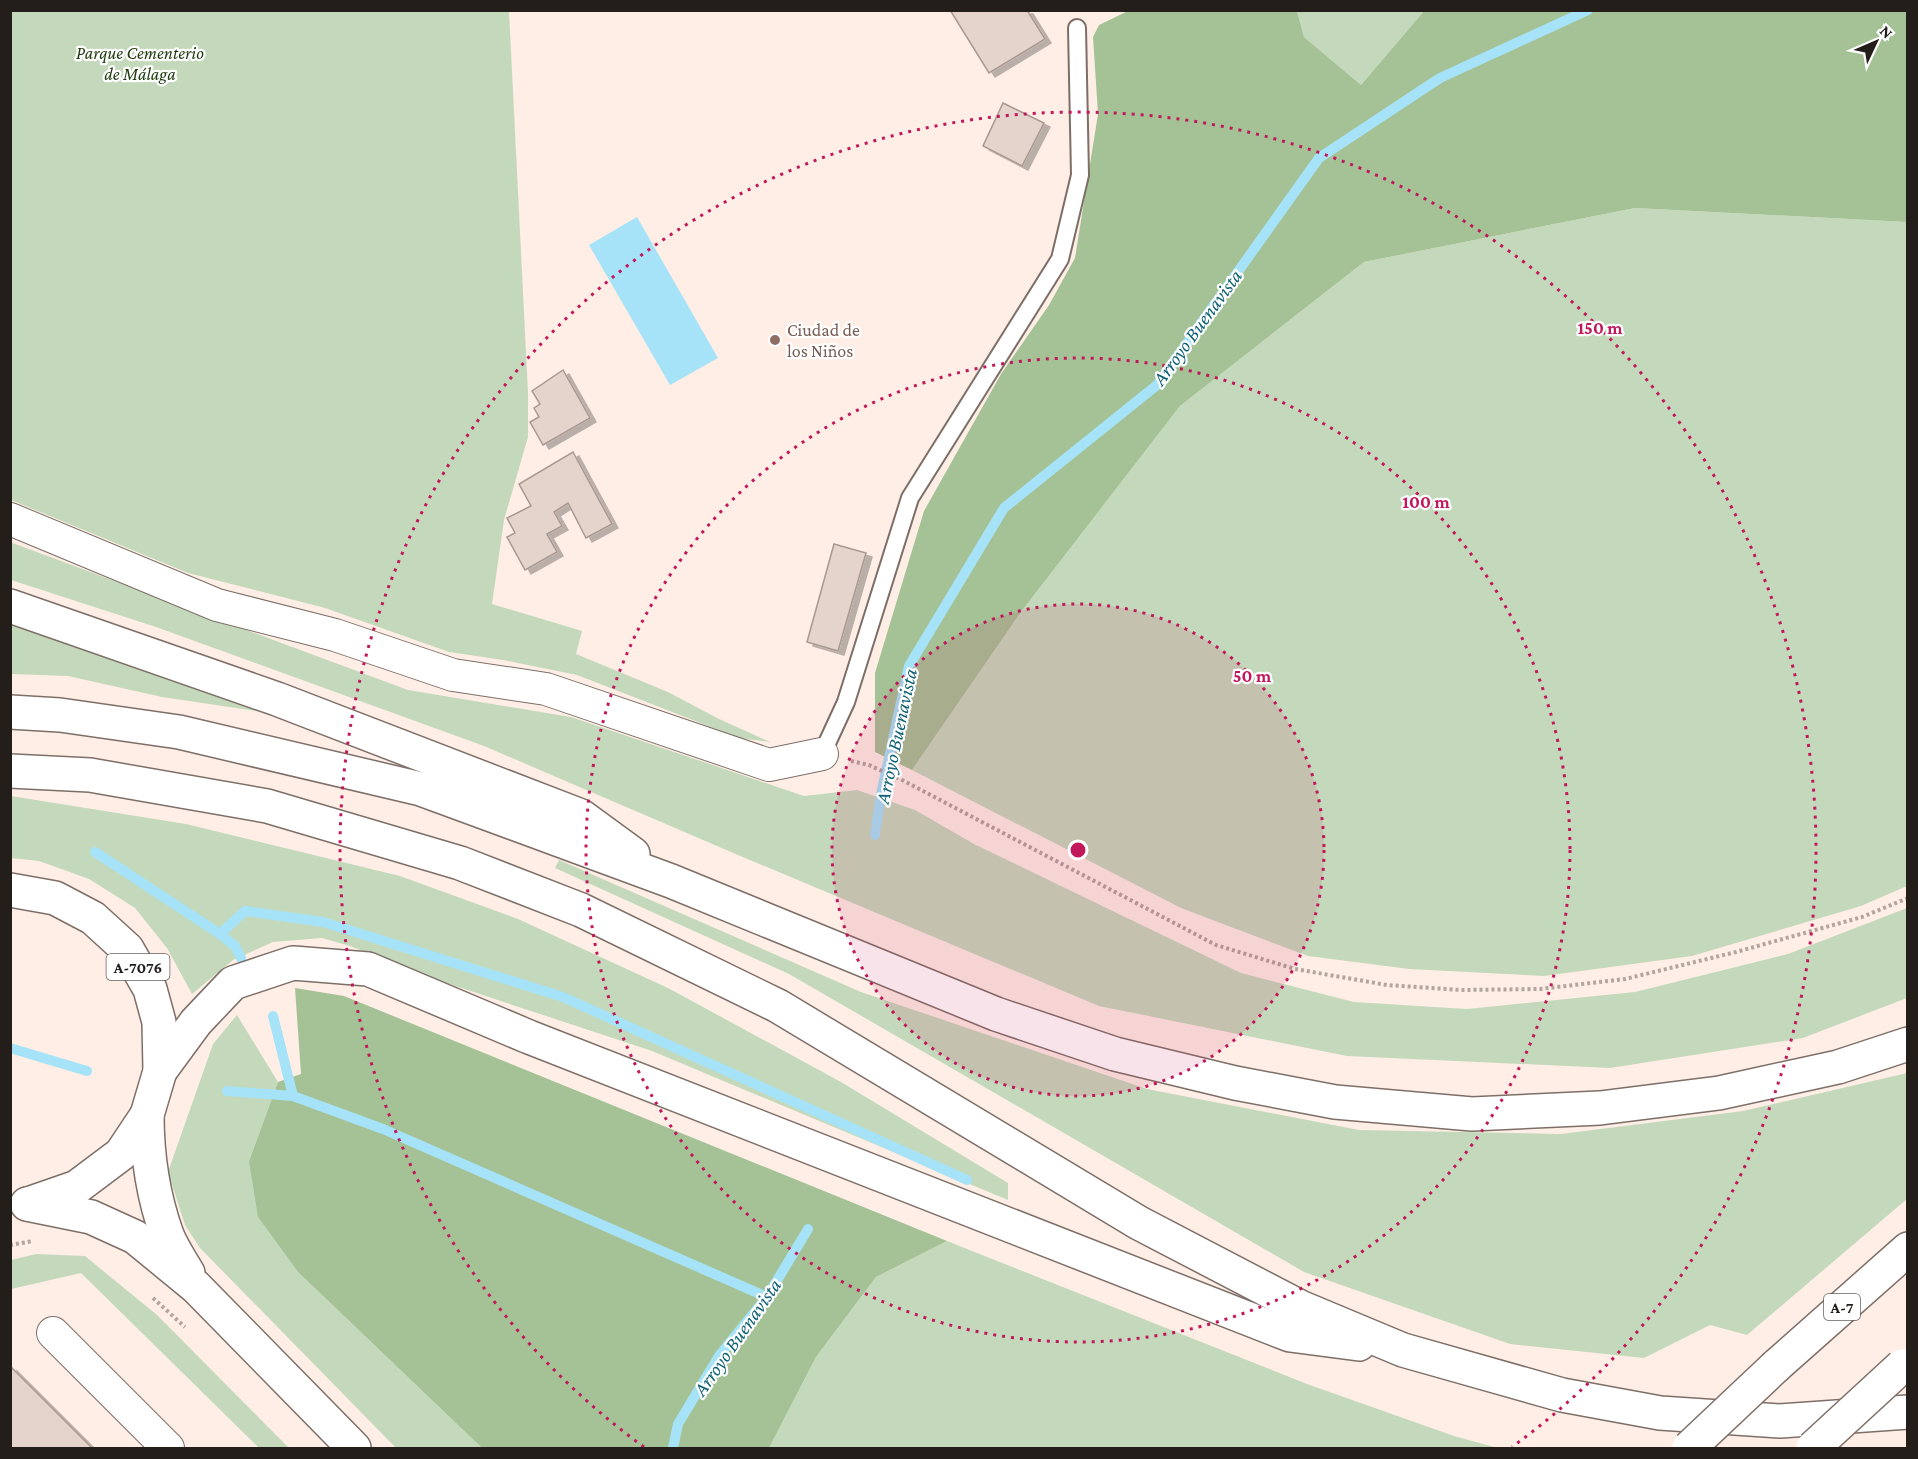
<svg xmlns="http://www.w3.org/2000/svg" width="1918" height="1459" font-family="'Crimson Pro',serif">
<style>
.green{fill:#c4d9bb}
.forest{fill:#a4c296}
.water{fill:#a6e3f8}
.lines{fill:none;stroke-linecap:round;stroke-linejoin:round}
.stream{stroke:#a6e3f8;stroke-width:10}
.building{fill:#e4d4cc;stroke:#a89891;stroke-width:1.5;filter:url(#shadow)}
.lane-casing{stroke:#7d6f67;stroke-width:20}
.street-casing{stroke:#7d6f67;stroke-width:34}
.primary-casing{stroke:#7d6f67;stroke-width:36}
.highway-casing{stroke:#7d6f67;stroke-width:36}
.path{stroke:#b1a59e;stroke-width:4;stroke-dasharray:3 3;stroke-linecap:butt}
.lane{stroke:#fff;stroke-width:16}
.street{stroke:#fff;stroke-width:32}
.primary{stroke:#fff;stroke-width:33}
.highway{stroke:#fff;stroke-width:33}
.highway-bridge-casing{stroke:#7d6f67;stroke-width:36;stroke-linecap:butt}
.highway-bridge{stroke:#fff;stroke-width:33}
.ring{fill:none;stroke:#c2185b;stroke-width:3;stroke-dasharray:3 6}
.education-dot{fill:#8d6e63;stroke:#fff;stroke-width:2}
.labels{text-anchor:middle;stroke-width:4.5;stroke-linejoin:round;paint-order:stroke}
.shield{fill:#fff;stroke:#66625f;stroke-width:1.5}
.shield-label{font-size:16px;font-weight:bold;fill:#241e1b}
.park-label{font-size:18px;font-style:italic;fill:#1e3a0d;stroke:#fff}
.education-label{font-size:18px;fill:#785e54;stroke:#fff;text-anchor:start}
.water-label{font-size:20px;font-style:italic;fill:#106176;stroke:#fff}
.centre{fill:#c2185b;stroke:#fff;stroke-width:3}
.ring-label{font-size:18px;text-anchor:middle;font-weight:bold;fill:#c2185b;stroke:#fff;stroke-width:4.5;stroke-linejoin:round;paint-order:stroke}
</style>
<defs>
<filter id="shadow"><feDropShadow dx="6" dy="4" stdDeviation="0" flood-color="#0004"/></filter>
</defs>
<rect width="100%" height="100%" fill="#feeee5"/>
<g class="green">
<path d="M10,11H509L528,393V437L504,520L492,604L582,631L576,654L668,692L719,719L770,742L739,738L577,675L503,660L449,652L325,608L188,573L11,500Z"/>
<path d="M1297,11H1424L1361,85L1304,37Z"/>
<path d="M1635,208L1907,222V886L1861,906L1692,956L1544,976L1409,969L1308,956L1181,908L912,770L1021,612L1180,406L1364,262Z"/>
<path d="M10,542L408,690L571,717L804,796L857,790L915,810L974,844L1241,973L1354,1002L1467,1009L1635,992L1788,954L1907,908V998L1803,1038L1610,1068L1347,1056L1099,1006L745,858L484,746L156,627L11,580Z"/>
<path d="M11,623L276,714L162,697L68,676L11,674Z"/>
<path d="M11,796L186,824L400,876L518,919L668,988L841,1082L1008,1183V1200L652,1051L422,975L350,946L322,938L273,942L233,960L192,994L167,948L135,908L89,879L39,861L11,858Z"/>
<path d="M559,860L861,992L1147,1089L1359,1130L1561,1134L1743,1111L1907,1073V1199L1747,1335L1710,1325L1644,1358L1510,1344L1304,1272L789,974L555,868Z"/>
<path d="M237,1015L278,1082L249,1161L299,1273L482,1448H396L200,1248L185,1225L168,1172L213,1044Z"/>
<path d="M947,1241L1307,1384L1454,1436L1498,1448H769L816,1357L876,1277Z"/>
<path d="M36,1254L85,1256L157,1315L289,1448H259L81,1273L11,1289V1260Z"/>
</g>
<g class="forest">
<path d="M1130,10L1297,11L1304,37L1361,85L1424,11H1907V222L1635,208L1364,262L1180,406L1021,612L912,770L875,752V673L924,511L1001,374L1049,305L1075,258L1098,114L1093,37L1099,25Z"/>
<path d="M295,988L344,996L947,1241L876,1277L816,1357L769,1448H482L299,1273L258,1217L249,1161L278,1082L301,1074Z"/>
</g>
<path class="water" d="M637,217L718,358L670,385L589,245Z"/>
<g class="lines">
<g class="stream">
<path d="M875,835L881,794L909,666L1004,508L1157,385L1319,158L1440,78L1588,10"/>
<path d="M95,852L220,934L235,946L241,958"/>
<path d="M220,934L245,911L323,922L563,997L967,1180"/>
<path d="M273,1016L293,1096"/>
<path d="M10,1048L87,1071"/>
<path d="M227,1091L293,1096L383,1129L767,1297"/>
<path d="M673,1448L678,1424L719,1356L767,1297L808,1229"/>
</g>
</g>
<g class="building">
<path d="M950,10H1027L1045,39L989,73Z"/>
<path d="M1003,103L1044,123L1022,166L983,146Z"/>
<path d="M563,370L590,418L543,445L530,422L539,417L534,408L540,404L532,391Z"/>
<path d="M573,452L612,524L586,538L568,503L554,512L562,526L547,534L557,552L525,570L507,537L515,533L507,518L531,506L519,484Z"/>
<path d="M834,544L866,553L838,651L807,642Z"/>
<path d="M11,1367L92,1448H10Z"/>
</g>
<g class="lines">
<g class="lane-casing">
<path id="lane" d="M822,754L846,702L910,498L1060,259L1080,175L1077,28"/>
</g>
<g class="street-casing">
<g id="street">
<path d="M10,519L217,605L335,635L453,675L546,689L769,765L822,754"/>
<path d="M53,1333L168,1448"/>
</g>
</g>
<g class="primary-casing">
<g id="primary">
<path d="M10,890L55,898L93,918L127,949L150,989L159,1022L160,1071L147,1115L121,1154L77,1187L28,1204"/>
<path d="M147,1115C147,1157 153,1196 167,1235C172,1248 181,1261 188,1273"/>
<path d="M27,1204L91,1217L135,1237L196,1287L354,1448"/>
</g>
</g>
<g class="highway-casing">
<g id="highway">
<path d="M10,606L277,699L581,816L633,854"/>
<path d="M10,712L60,715L179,732L421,789L671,881L996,1014L1115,1054L1235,1083L1335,1102L1472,1114L1600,1108L1719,1093L1838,1067L1908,1044"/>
<path d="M10,771L90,775L267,806L460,863L581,910L778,1006L1139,1223L1300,1307L1403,1350L1562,1395L1660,1413L1780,1421L1908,1412"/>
<path d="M160,1071L196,1022L233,983L293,963L368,969L529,1037L1290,1335L1359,1344"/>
<path d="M1776,1366L1908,1249"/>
</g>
</g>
<g class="path">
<path d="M851,761L869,765L904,781L1216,945L1295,969L1387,985L1461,990L1540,989L1625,979L1736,952L1862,917L1908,898"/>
<path d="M10,1245L33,1241"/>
<path d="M153,1298L185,1327"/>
</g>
<use href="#lane" class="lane"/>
<use href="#street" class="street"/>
<use href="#primary" class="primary"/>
<use href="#highway" class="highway"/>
<g class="highway-bridge-casing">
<g id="highway-bridge">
<path d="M1689,1448L1776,1366"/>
<path d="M1813,1448L1902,1366"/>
</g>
</g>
<use href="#highway-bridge" class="highway-bridge"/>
</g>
<circle cx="1078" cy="850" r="246" fill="#c2185b" fill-opacity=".12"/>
<g class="ring">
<circle cx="1078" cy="850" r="246"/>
<circle cx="1078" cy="850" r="492"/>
<path d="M644 1447A738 738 0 1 1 1512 1447"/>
</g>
<circle class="education-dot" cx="775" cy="340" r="6"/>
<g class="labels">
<g class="shield">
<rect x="106.5" y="954" width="63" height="26" rx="4.5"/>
<rect x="1824" y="1294" width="36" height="26" rx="4.5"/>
</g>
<g class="shield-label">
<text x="138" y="973">A-7076</text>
<text x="1842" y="1313">A-7</text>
</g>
<g class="park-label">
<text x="140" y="59">Parque Cementerio<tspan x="140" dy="21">de Málaga</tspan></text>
</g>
<g class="education-label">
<text x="787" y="336">Ciudad de<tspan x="787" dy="21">los Niños</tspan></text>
</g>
<g class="water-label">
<text transform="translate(1197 327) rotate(-54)" y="7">Arroyo Buenavista</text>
<text transform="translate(896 736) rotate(-78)" y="7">Arroyo Buenavista</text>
<text transform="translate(737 1337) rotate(-55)" y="7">Arroyo Buenavista</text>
</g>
</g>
<circle cx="1078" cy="850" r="9" class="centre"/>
<g class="ring-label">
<text x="1600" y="334">150 m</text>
<text x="1426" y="508">100 m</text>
<text x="1252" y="682">50 m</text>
</g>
<rect width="1918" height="1459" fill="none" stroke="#241e1b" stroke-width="24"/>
<g transform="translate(1876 42) rotate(46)" stroke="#ffffff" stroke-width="4.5" paint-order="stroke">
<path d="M0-4.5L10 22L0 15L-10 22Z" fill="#241e1b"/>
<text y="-9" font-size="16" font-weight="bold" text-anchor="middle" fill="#241e1b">N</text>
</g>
</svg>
